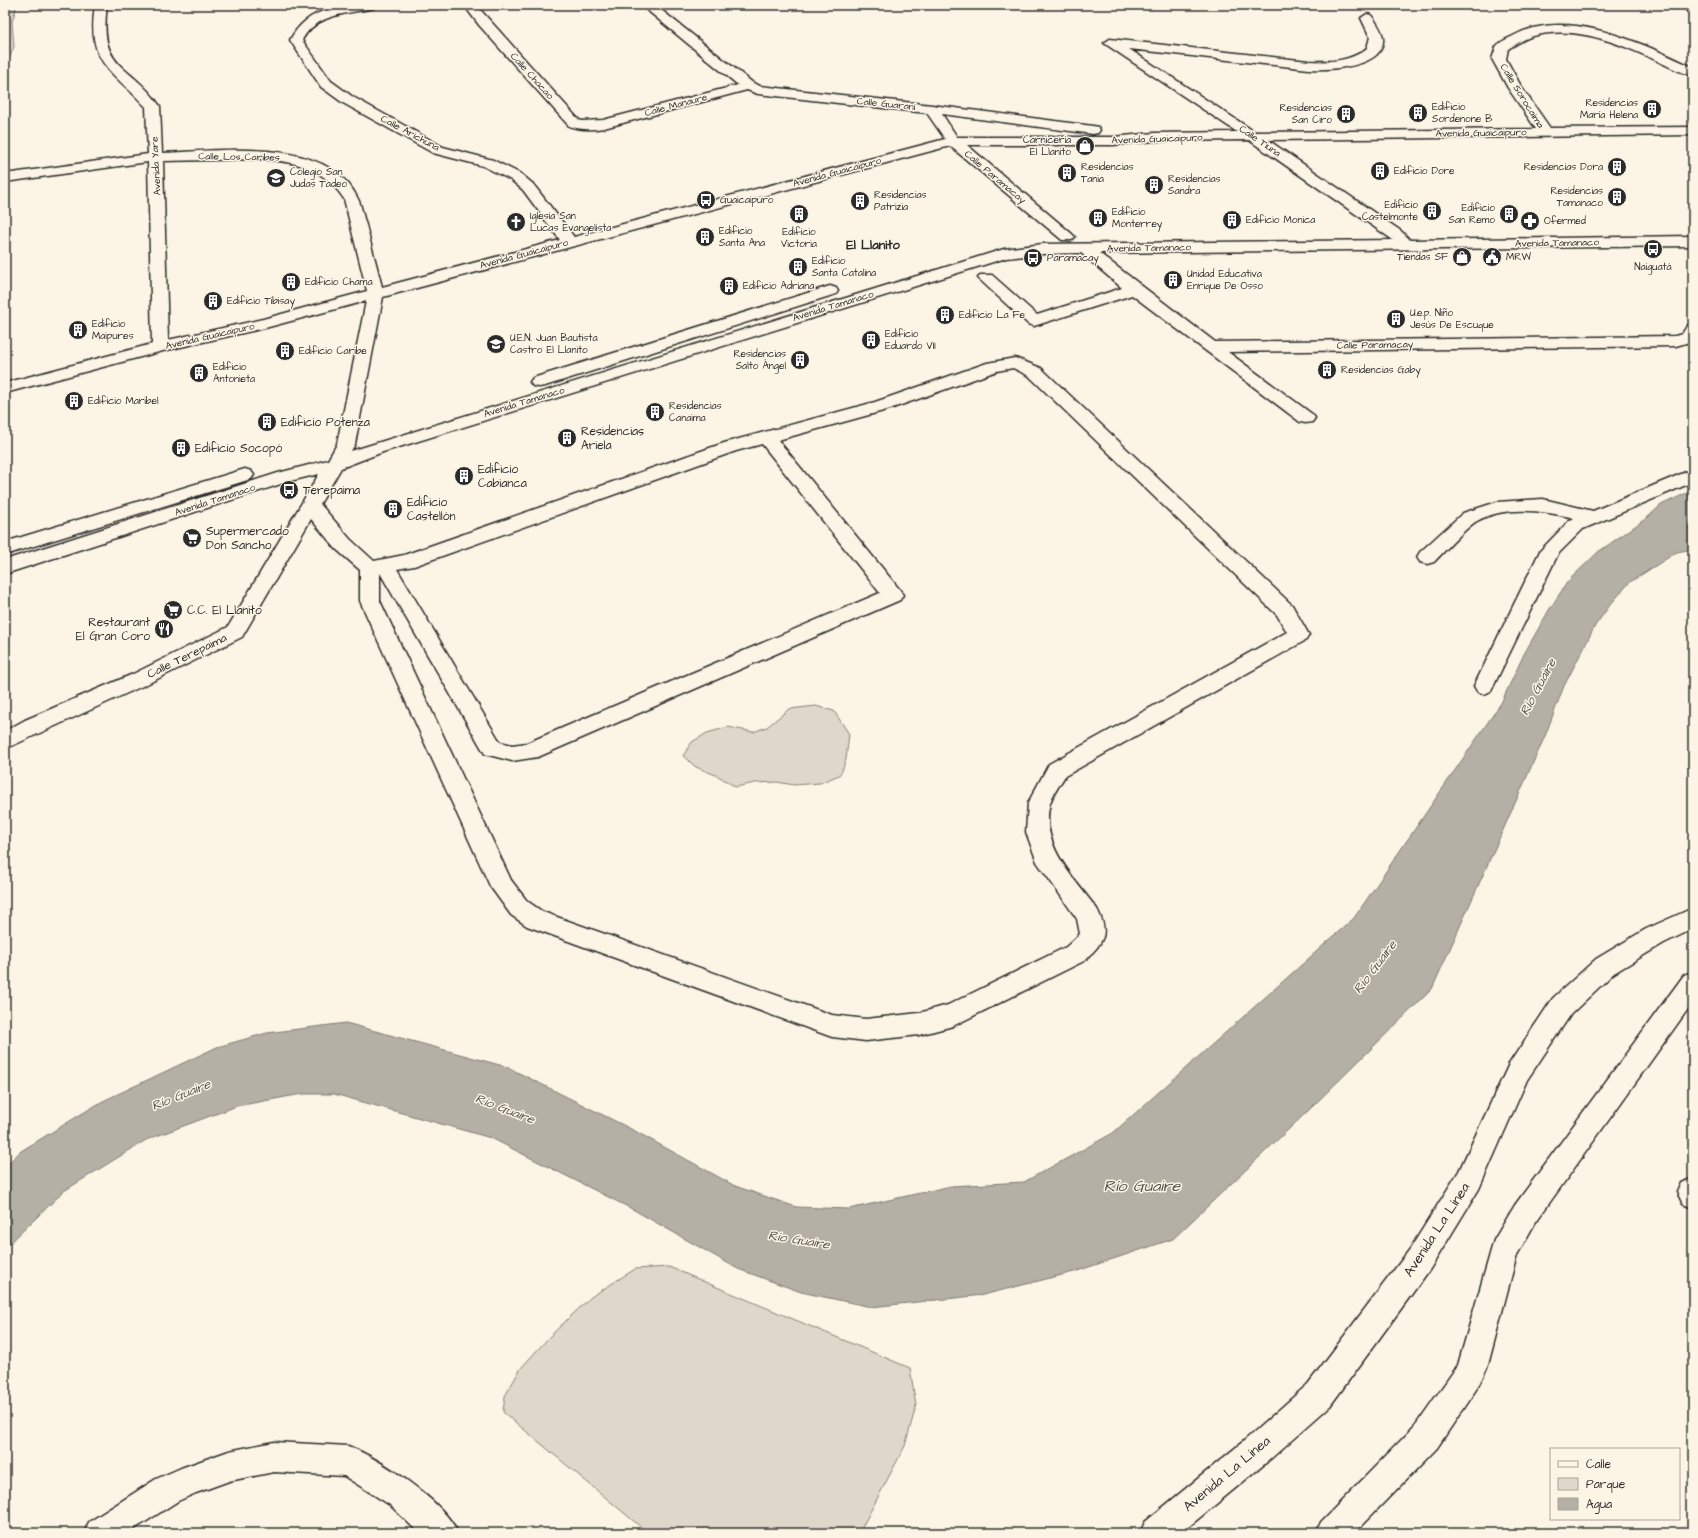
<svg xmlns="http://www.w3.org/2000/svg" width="1698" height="1538" viewBox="0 0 1698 1538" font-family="'Architects Daughter',sans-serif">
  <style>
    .green { fill: #ded8ca; stroke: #84827a }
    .water { fill: #b4b0a5; stroke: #7d7b74 }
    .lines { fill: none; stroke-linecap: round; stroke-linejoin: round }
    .street-casing { stroke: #2b2b2b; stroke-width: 3 }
    .street { fill: #fcf5e5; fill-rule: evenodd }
    .labels { text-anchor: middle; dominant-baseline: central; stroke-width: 3; stroke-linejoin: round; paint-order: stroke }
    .far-street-label { font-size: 10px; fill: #2b2b2b; stroke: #fcf5e5 }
    .far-poi-label { font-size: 10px; fill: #2b2b2b; stroke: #fcf5e5; text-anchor: start }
    .poi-label { font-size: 12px; fill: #2b2b2b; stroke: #fcf5e5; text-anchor: start }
    .street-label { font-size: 12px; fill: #2b2b2b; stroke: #fcf5e5 }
    .far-district-label { font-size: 13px; font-weight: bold; fill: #2b2b2b; stroke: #fcf5e5 }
    .water-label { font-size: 13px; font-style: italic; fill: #545350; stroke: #fcf5e5 }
    .near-street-label { font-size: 14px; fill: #2b2b2b; stroke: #fcf5e5 }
    .near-water-label { font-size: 16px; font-style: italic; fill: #545350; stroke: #fcf5e5 }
  </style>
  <rect width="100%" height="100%" fill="#fcf5e5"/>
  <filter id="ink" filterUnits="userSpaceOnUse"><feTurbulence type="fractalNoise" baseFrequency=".025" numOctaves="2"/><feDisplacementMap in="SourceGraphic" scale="8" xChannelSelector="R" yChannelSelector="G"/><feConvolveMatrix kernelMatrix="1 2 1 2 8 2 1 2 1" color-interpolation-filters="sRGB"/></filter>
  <g filter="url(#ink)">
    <!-- green -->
    <path class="green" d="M5 5H17L12 22 14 47 5 68Z
      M816 706 834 711 849 734 846 759 842 771 839 775 820 783 794 785 777 782 755 783 736 787 718 776 696 767 683 756 692 742 707 733 728 727 753 732 767 727 789 709Z
      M669 1267 910 1368 916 1406 905 1446 859 1533H648L503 1412 505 1396 521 1368 551 1335 591 1297 635 1269Z"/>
    <!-- water -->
    <path class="water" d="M1693 490V549L1677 552 1630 582 1610 605 1595 626 1564 686 1545 736 1432 989 1310 1109 1173 1239 1074 1272 983 1295 871 1307 801 1292 738 1269 634 1210 491 1138 334 1094H302L237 1106 146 1140 64 1191 5 1248V1166L21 1151 101 1102 217 1047 267 1033 346 1023 507 1067 635 1131 735 1186 796 1207 849 1209 951 1186 1024 1182 1113 1133 1354 918 1501 703 1524 654 1549 610 1568 581 1598 552 1648 517 1661 505Z"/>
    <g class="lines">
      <defs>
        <path id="street" d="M95 5H107C98 72 130 62 160 106L162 153C220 151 329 135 358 199 362 207 363 217 366 225 371 246 377 266 382 287L560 240 523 190 511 180 483 166 433 153 343 103 321 87 290 40C308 6 342 5 376 5L374 8C348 14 317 13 302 40L331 81 353 97 443 147 493 160 521 174 533 184 574 237 945 139 927 113 758 94 747 90 604 128C592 130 581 130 569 126L479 25 464 5H476L579 120 582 121 603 120 738 85 641 5H655L753 83 760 86 932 105 1093 126 1098 127 1100 130 1098 133 1093 134 942 114 957 137H1113L1154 133 1237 132 1104 43 1110 39 1309 61C1329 62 1351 62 1367 48L1370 37 1361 18 1367 14 1371 15C1376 22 1382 30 1383 38 1386 68 1328 70 1309 69L1129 49 1255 132 1536 129 1508 88 1492 59 1496 47C1499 42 1507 39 1513 36 1567 6 1643 44 1693 67V76C1679 72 1664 64 1651 58 1614 41 1570 24 1530 37 1522 40 1515 45 1508 49L1506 59 1522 88 1550 128 1693 127V135L1268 140 1401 231 1410 240 1693 236V246L1099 253 1215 342 1675 336 1682 334 1687 326 1693 324V341L1676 346 1228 352 1312 414 1315 418 1312 422 1306 423 1300 422 1132 295 1034 326 1028 324 978 278 980 275H992L1037 315 1122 288 1081 253 1043 254 1006 258 383 452 341 468 320 504 350 539 374 561 404 555 724 443 875 402 987 363 1015 358 1041 368 1292 605 1309 635 1306 640 1065 776C1060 784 1053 794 1050 803 1039 845 1075 879 1097 909 1111 936 1102 943 1084 961L953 1026 919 1035 866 1041 832 1037 527 926 511 915 490 886 360 601V570L336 549 311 519 242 637 147 684 5 749V731L25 720 133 674 228 627 319 474 290 481 5 574V560L278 473 328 460 337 444 366 301 265 328 163 351 5 393V383L152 344 148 162 5 182V174L148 154 146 107C111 69 86 63 95 5ZM1249 140 1393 240 1043 244 1004 249 351 451 355 444 383 297 950 146 1062 240H1072L1075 237 1072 234 967 145H1113L1154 141ZM261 159C297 162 323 167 344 199L367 291 263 319 168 340 163 161ZM1013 368 1029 376 1277 615 1287 632 1049 764 1028 803 1026 832 1037 862 1077 919 1080 934 1066 947 948 1005 919 1013 866 1019 832 1015 543 912 527 901 511 880 380 601V573L485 754 512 761 538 757 900 600 903 595 900 590 778 440 887 410 997 371ZM762 444 880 593 527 743 512 745 500 742 397 569 414 566 736 451Z
          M1681 5H1693V14L1689 13Z
          M830 286 836 288 838 291 836 294 545 386 539 387 533 386 530 382 533 378Z
          M245 469 251 471 254 475 251 479 5 555V542Z
          M1693 469V482L1583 529 1558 554 1491 691 1484 694 1477 691 1474 686 1540 551 1569 521 1574 518C1543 511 1506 505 1477 521 1466 527 1444 552 1434 562L1427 564 1420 562 1417 557 1420 552 1463 513 1497 502 1543 499 1593 511Z
          M1693 908V929L1664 943 1614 973 1571 1014 1527 1080 1479 1189 1430 1269 1330 1406 1267 1462 1181 1533H1140L1145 1522 1245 1440 1308 1384 1410 1249 1459 1171 1509 1064 1553 998 1596 959 1646 929Z
          M1693 971V1002L1535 1223 1517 1255 1488 1365 1479 1385 1437 1448 1354 1533H1316L1321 1522 1415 1426 1458 1365 1494 1240 1515 1205 1684 975Z
          M1691 1179 1693 1180V1208L1683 1204 1677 1192 1681 1183Z
          M274 1442 348 1446C380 1459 444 1501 458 1533H419L390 1505 344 1476 274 1472 229 1481 196 1493 178 1501 128 1533H84L89 1522 156 1479 181 1468 229 1451Z"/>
      </defs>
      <!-- street casing -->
      <use href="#street" class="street-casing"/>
      <!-- street -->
      <use href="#street" class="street"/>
    </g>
  </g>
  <!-- icons -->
  <defs>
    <symbol id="building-disc" viewBox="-11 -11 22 22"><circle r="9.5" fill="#2b2b2b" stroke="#fcf5e5"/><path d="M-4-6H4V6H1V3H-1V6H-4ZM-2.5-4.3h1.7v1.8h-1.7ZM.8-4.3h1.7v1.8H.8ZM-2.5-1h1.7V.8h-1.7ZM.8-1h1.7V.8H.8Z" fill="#fff"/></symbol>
    <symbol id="shop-disc" viewBox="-11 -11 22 22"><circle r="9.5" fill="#2b2b2b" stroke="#fcf5e5"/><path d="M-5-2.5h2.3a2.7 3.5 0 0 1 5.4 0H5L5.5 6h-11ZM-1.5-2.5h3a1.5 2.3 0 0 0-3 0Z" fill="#fff"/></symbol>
    <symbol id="school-disc" viewBox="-11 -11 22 22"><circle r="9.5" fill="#2b2b2b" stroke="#fcf5e5"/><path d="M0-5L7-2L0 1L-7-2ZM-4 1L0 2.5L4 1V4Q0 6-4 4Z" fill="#fff"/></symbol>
    <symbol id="bus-disc" viewBox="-11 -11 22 22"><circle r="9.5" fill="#2b2b2b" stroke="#fcf5e5"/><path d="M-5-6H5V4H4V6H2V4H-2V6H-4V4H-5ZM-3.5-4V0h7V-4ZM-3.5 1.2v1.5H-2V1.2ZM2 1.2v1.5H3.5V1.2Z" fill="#fff"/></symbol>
    <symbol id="pharmacy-disc" viewBox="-11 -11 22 22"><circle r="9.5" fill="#2b2b2b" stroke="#fcf5e5"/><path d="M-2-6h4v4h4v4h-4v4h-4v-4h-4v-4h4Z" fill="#fff"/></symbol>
    <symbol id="church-disc" viewBox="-11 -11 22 22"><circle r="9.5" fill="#2b2b2b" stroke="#fcf5e5"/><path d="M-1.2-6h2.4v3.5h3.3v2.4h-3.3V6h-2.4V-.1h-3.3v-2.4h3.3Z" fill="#fff"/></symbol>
    <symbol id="civic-disc" viewBox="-11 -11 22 22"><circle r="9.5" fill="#2b2b2b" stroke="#fcf5e5"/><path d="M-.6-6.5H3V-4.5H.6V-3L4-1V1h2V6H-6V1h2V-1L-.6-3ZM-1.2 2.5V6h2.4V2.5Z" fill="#fff"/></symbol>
    <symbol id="supermarket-disc" viewBox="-11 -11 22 22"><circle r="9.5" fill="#2b2b2b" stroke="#fcf5e5"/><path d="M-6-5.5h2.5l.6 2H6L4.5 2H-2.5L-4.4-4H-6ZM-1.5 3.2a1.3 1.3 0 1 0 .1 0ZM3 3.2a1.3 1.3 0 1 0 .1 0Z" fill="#fff"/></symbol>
    <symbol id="restaurant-disc" viewBox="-11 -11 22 22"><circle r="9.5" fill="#2b2b2b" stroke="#fcf5e5"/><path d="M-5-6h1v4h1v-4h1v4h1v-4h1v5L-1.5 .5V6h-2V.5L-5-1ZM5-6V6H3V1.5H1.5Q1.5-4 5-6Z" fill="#fff"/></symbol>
  </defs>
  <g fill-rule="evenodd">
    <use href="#building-disc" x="1641" y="98" width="22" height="22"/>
    <use href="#building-disc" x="1407" y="102" width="22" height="22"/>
    <use href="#building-disc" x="1335" y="103" width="22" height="22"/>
    <use href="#shop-disc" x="1074" y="135" width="22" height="22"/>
    <use href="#building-disc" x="1606" y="156" width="22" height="22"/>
    <use href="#building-disc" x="1369" y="160" width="22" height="22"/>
    <use href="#building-disc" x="1056" y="162" width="22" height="22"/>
    <use href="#school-disc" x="265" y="167" width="22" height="22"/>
    <use href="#building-disc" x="1143" y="174" width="22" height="22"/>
    <use href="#building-disc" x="1606" y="186" width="22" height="22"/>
    <use href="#bus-disc" x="695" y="189" width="22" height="22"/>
    <use href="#building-disc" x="849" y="190" width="22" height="22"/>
    <use href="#building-disc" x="1421" y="200" width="22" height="22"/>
    <use href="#building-disc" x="788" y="203" width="22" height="22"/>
    <use href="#building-disc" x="1498" y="203" width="22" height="22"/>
    <use href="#building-disc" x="1087" y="207" width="22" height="22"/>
    <use href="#building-disc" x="1221" y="209" width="22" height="22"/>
    <use href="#pharmacy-disc" x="1519" y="210" width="22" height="22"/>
    <use href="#church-disc" x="505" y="211" width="22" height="22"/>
    <use href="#building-disc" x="694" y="226" width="22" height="22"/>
    <use href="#bus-disc" x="1642" y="238" width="22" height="22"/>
    <use href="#shop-disc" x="1451" y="246" width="22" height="22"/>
    <use href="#civic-disc" x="1481" y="246" width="22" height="22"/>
    <use href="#bus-disc" x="1022" y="247" width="22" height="22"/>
    <use href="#building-disc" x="787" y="256" width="22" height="22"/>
    <use href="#building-disc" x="1162" y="269" width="22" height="22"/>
    <use href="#building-disc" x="280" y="271" width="22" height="22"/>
    <use href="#building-disc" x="718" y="275" width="22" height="22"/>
    <use href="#building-disc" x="202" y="290" width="22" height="22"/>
    <use href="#building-disc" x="934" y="304" width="22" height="22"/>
    <use href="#building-disc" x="1385" y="308" width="22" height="22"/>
    <use href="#building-disc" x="67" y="319" width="22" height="22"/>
    <use href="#building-disc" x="860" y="329" width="22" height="22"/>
    <use href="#school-disc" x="485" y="333" width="22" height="22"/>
    <use href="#building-disc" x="274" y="340" width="22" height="22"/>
    <use href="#building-disc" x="789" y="349" width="22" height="22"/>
    <use href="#building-disc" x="1316" y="359" width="22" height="22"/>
    <use href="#building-disc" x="188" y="362" width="22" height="22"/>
    <use href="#building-disc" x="63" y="390" width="22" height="22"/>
    <use href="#building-disc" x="644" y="401" width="22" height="22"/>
    <use href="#building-disc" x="256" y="411" width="22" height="22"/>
    <use href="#building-disc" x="556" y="427" width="22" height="22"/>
    <use href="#building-disc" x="170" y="437" width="22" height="22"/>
    <use href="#building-disc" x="453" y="465" width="22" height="22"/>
    <use href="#bus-disc" x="278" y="479" width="22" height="22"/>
    <use href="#building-disc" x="382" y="498" width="22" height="22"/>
    <use href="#supermarket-disc" x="181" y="527" width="22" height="22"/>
    <use href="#supermarket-disc" x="162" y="599" width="22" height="22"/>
    <use href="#restaurant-disc" x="153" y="618" width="22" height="22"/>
  </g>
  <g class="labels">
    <!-- far-street labels -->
    <g class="far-street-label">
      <text transform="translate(532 76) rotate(48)">Calle Chacao</text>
      <text transform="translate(1522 96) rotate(58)">Calle Sorocaima</text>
      <text transform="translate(886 104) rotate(6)">Calle Guaraní</text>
      <text transform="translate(676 105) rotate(-15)">Calle Manaure</text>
      <text transform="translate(410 133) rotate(28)">Calle Arichuna</text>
      <text transform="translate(1481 133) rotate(-1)">Avenida Guaicaipuro</text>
      <text transform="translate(1157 139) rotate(-2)">Avenida Guaicaipuro</text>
      <text transform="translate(1260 141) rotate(34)">Calle Tiuna</text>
      <text transform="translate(239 157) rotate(1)">Calle Los Caribes</text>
      <text transform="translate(156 166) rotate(-93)">Avenida Yare</text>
      <text transform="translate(837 172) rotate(-15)">Avenida Guaicaipuro</text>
      <text transform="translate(995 177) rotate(40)">Calle Paramacay</text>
      <text transform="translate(1557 243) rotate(-1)">Avenida Tamanaco</text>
      <text transform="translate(1149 248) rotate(-1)">Avenida Tamanaco</text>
      <text transform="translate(524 254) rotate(-15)">Avenida Guaicaipuro</text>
      <text transform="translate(833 306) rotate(-17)">Avenida Tamanaco</text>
      <text transform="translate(210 336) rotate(-13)">Avenida Guaicaipuro</text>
      <text transform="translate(1375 345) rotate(-1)">Calle Paramacay</text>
      <text transform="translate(524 402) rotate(-17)">Avenida Tamanaco</text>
      <text transform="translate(215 500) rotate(-18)">Avenida Tamanaco</text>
    </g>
    <!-- far-poi labels -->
    <g class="far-poi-label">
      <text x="1638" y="103" text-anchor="end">Residencias<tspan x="1638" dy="12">María Helena</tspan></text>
      <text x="1432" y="107">Edificio<tspan x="1432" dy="12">Sordenone B</tspan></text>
      <text x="1332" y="108" text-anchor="end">Residencias<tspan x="1332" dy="12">San Ciro</tspan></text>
      <text x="1071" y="140" text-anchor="end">Carnicería<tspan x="1071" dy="12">El Llanito</tspan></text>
      <text x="1081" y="167">Residencias<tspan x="1081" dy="12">Tania</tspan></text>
      <text x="1603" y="167" text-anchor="end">Residencias Dora</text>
      <text x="1394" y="171">Edificio Dore</text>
      <text x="290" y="172">Colegio San<tspan x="290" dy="12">Judas Tadeo</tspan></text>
      <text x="1168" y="179">Residencias<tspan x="1168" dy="12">Sandra</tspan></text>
      <text x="1603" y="191" text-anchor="end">Residencias<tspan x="1603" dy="12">Tamanaco</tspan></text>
      <text x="874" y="195">Residencias<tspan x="874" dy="12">Patrizia</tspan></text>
      <text x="720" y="200">Guaicaipuro</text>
      <text x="1418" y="205" text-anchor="end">Edificio<tspan x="1418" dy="12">Castelmonte</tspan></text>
      <text x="1495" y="208" text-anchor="end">Edificio<tspan x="1495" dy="12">San Remo</tspan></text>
      <text x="1112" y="212">Edificio<tspan x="1112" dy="12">Monterrey</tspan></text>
      <text x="530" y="216">Iglesia San<tspan x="530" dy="12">Lucas Evangelista</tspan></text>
      <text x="1246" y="220">Edificio Monica</text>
      <text x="1544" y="221">Ofermed</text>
      <text x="719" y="231">Edificio<tspan x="719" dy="12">Santa Ana</tspan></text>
      <text x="799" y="232" text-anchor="middle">Edificio<tspan x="799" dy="12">Victoria</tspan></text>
      <text x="1448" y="257" text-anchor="end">Tiendas SF</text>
      <text x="1506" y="257">MRW</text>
      <text x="1047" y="258">Paramacay</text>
      <text x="812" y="261">Edificio<tspan x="812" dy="12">Santa Catalina</tspan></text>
      <text x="1653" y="267" text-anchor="middle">Naiguatá</text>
      <text x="1187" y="274">Unidad Educativa<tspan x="1187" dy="12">Enrique De Osso</tspan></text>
      <text x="305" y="282">Edificio Chama</text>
      <text x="743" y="286">Edificio Adriana</text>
      <text x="227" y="301">Edificio Tibisay</text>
      <text x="1410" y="313">U.e.p. Niño<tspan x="1410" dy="12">Jesús De Escuque</tspan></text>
      <text x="959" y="315">Edificio La Fe</text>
      <text x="92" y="324">Edificio<tspan x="92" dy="12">Maipures</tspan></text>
      <text x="885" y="334">Edificio<tspan x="885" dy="12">Eduardo VII</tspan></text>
      <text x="510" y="338">U.E.N. Juan Bautista<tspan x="510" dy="12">Castro El Llanito</tspan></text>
      <text x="299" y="351">Edificio Caribe</text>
      <text x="786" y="354" text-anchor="end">Residencias<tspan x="786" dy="12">Salto Ángel</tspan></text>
      <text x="213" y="367">Edificio<tspan x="213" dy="12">Antonieta</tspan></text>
      <text x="1341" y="370">Residencias Gaby</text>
      <text x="88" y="401">Edificio Maribel</text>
      <text x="669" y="406">Residencias<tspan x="669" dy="12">Canaima</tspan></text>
    </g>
    <!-- poi labels -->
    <g class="poi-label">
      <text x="281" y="422">Edificio Potenza</text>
      <text x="581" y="431">Residencias<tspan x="581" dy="14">Ariela</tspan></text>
      <text x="195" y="448">Edificio Socopó</text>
      <text x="478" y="469">Edificio<tspan x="478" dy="14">Cabianca</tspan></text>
      <text x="303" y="490">Terepaima</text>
      <text x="407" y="502">Edificio<tspan x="407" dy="14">Castellón</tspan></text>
      <text x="206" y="531">Supermercado<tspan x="206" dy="14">Don Sancho</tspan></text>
      <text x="187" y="610">C.C. El Llanito</text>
      <text x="150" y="622" text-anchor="end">Restaurant<tspan x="150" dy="14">El Gran Coro</tspan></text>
    </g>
    <!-- street labels -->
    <g class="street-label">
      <text transform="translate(187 656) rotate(-26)">Calle Terepaima</text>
    </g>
    <!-- far-district labels -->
    <g class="far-district-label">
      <text x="873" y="245">El Llanito</text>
    </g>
    <!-- water labels -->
    <g class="water-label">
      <text transform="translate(1538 687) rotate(-62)">Río Guaire</text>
      <text transform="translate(1375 967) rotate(-53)">Río Guaire</text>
      <text transform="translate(181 1095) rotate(-22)">Río Guaire</text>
      <text transform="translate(505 1109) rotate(21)">Río Guaire</text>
      <text transform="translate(799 1240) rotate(9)">Río Guaire</text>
    </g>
    <!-- near-street labels -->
    <g class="near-street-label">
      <text transform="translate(1437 1230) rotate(-57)">Avenida La Línea</text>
      <text transform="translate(1227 1474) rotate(-40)">Avenida La Línea</text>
    </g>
    <!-- near-water labels -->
    <g class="near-water-label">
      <text x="1142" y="1186">Río Guaire</text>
    </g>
  </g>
  <!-- margin -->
  <rect width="1698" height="1538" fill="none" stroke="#fcf5e5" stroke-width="20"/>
  <rect x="10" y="10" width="1678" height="1518" fill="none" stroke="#2b2b2b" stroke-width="1.5" filter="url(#ink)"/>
  <!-- legend -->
  <rect x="1550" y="1448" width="130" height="72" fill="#fcf5e5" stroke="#a8a49b"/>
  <rect x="1558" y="1461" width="20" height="6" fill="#fcf5e5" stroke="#a8a49b"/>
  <text x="1586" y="1468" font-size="12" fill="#2b2b2b">Calle</text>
  <rect x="1558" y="1478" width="20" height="12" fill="#ded8ca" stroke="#a8a49b"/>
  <text x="1586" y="1488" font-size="12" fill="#2b2b2b">Parque</text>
  <rect x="1558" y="1498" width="20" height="12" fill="#b4b0a5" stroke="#a8a49b"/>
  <text x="1586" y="1508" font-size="12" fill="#2b2b2b">Agua</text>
</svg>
